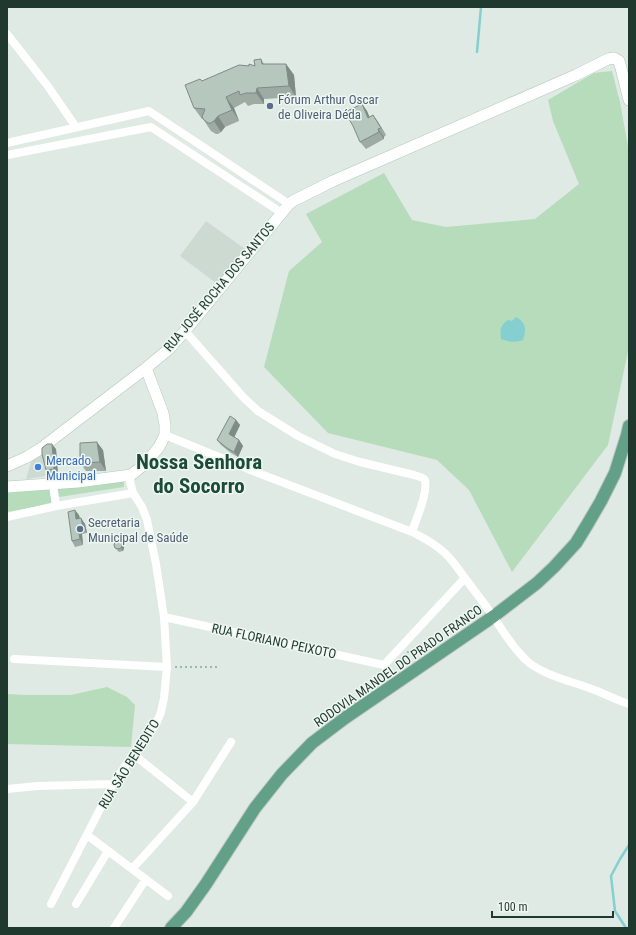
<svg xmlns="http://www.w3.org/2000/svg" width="636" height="935" viewBox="0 0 636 935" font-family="'Roboto Condensed',sans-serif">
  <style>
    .built { fill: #ccdad2 }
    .green { fill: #b6dcbb }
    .water { fill: #85cfd0 }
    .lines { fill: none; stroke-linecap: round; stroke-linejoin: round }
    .stream { stroke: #85cfd0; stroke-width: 2.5 }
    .secondary-casing { stroke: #b1cabd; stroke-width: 12 }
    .primary-casing { stroke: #bcc4c1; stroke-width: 14 }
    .path { stroke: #7eae98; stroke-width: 1.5; stroke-dasharray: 2 3; stroke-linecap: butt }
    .street { stroke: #fff; stroke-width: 8 }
    .secondary { stroke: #fff; stroke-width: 11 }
    .primary { stroke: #62a087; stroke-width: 12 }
    .wall { fill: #9daba3 }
    .shaded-wall { fill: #7f8b85 }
    .building { fill: #b6c7be; stroke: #7f8b85 }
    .service-dot { fill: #5c6f8a; stroke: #eef7f1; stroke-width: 1.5 }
    .shop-dot { fill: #3f7fe0; stroke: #eef7f1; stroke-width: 1.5 }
    .labels { text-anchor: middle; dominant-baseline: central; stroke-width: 3; stroke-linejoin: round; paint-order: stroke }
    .service-label { font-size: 13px; fill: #4e5e75; stroke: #eef7f1; text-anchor: start }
    .street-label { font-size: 13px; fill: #1f392f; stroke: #eef7f1 }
    .shop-label { font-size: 13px; fill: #366cbe; stroke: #eef7f1; text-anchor: start }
    .town-label { font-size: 21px; font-weight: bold; fill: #1c4b39; stroke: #eef7f1 }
  </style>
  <rect width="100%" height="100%" fill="#deeae3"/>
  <!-- built -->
  <path class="built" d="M206 221 245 249 220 286 180 256Z
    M44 451 46 476 26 479 32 459Z"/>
  <!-- green -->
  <path class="green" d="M612 71 620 102 629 152V347L608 445 512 572 469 490 437 460 328 433 264 367 289 271 322 242 306 214 384 173 412 220 446 227 535 219 579 184 553 121 548 100 594 73Z
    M124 479V487L59 497 57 488Z
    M49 487 52 504 7 512V493Z
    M107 687 127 697 135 705 131 747 7 744V694L26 695H71Z"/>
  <!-- water -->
  <path class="water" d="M516 317C527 323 526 330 523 340 515 343 509 342 501 339 500 329 500 326 508 320L512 321Z"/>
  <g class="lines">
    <!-- stream -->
    <path class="stream" d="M477 52 481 7
      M626 928 615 911 611 876 620 859 629 845"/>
    <defs>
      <path id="secondary" d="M7 466 27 457 40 449 146 368 169 349 185 331 289 204 293 201 333 181 576 75 608 59 614 58 619 61 621 68 629 100
        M7 487 78 482 131 475 145 464 159 447 165 435V425L163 413 146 368"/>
      <path id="primary" d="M171 928 186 912 206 884 255 808 282 774 312 743 345 718 494 616 537 583 554 567 576 543 587 525 601 501 615 473 627 435 629 426"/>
    </defs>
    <!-- secondary casing -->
    <use href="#secondary" class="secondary-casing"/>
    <!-- primary casing -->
    <use href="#primary" class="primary-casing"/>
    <!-- path -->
    <path class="path" d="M407 652 425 651
      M175 667H220"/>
    <!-- street -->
    <path class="street" d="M7 34 47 85 76 127
      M7 143 149 111 289 204
      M7 155 151 127 282 213
      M185 331 243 397 258 411 298 436 335 454 360 462 414 475 423 478 425 480C428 494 416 519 412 532
      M165 435 258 473 412 532C422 537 432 542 440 549 450 556 457 567 464 577 474 590 484 603 493 616 503 631 512 647 526 660 540 674 573 682 592 689 605 694 616 700 629 704
      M53 484 56 506
      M7 517 56 506 133 493
      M164 617 384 665 465 578
      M14 659 167 667
      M133 754 193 802
      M7 789 38 786 113 784
      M87 835 168 896
      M132 869 193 802 231 742
      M51 904 113 784 133 754 148 736 157 722 161 712 164 698 167 667 164 617 156 564 147 520 142 507 133 493 130 481 131 475
      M76 904 108 851
      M114 928 146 879"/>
    <!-- secondary -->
    <use href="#secondary" class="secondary"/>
    <!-- primary -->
    <use href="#primary" class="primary"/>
  </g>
  <!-- wall -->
  <path class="wall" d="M261 59 264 64H286L294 75 296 97 264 99V104H254L248 106 245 102 234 108 239 121 225 127 221 132 218 134H216L211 131 203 119H202L194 108 202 81 249 66H255Z
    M362 104 367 111 369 117 373 115 386 135 384 137V139L366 149 360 142Z
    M236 420 240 425 234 437 239 440 243 446 238 457 231 453 221 445 217 440Z
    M56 449 58 474 50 476 46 470Z
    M103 450 106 471H86L80 463Z
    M79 515 80 518 85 524 87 533 82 534 83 545 75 547 72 541Z
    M124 545V548L123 551 119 552 117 550 115 547Z"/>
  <!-- shaded-wall -->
  <path class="shaded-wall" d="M286 64 294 75 296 97 289 86Z
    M257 88 264 99V104L256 93Z
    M226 97 234 108 239 121 232 110Z
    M362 104 367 111 373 125 368 118Z
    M373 115 378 122 386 135 381 128Z
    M218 116 225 127 221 132 214 121Z
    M378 129 384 137V139L379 132Z
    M236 420 240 425 233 440 229 434Z
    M239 440 243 446 238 457 234 452Z
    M97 442 103 450 106 471 100 462Z
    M52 444 56 449 58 474 54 469Z
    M75 510 79 515 80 524 76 519Z
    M81 518 85 524 87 533 83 528Z
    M78 528 82 534 83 545 80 539Z
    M122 543 124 545V548L123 551 121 548Z"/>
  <!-- building -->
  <path class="building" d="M261 59 262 64H286L289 86 257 88 256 93H246L240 95 239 91 226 97 232 110 218 116 214 121 211 123H208L204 120 202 117 205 109 194 108 185 85 200 79 202 81 239 65 249 66V64L255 66 254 60Z
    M362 104 368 118 373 115 381 128 378 129 379 132 360 142 353 126 345 112Z
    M230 416 236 420 229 434 239 440 234 452 227 448 217 440Z
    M97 442 100 462 80 463V443Z
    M47 444H52L54 469 46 470 42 454V448Z
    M75 510 76 519 81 518 83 528H78L80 539 72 541 68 512Z
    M114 545a4 4 0 1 1 8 0a4 4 0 1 1-8 0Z"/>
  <!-- markers -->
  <g class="service-dot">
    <circle cx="270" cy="106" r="4"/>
    <circle cx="80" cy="529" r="4"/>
  </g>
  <circle class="shop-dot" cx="38" cy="467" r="4"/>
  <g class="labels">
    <!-- service labels -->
    <g class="service-label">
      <text x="278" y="99">Fórum Arthur Oscar<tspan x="278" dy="15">de Oliveira Déda</tspan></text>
      <text x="88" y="522">Secretaria<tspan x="88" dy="15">Municipal de Saúde</tspan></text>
    </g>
    <!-- street labels -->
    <g class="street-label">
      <text transform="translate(219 287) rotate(-50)">RUA JOSÉ ROCHA DOS SANTOS</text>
      <text transform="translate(274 641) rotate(12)">RUA FLORIANO PEIXOTO</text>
      <text transform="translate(398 666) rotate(-35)">RODOVIA MANOEL DO PRADO FRANCO</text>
      <text transform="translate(129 764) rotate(-58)">RUA SÃO BENEDITO</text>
    </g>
    <!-- shop labels -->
    <g class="shop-label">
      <text x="46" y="460">Mercado<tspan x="46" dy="15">Municipal</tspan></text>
    </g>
    <!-- town labels -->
    <g class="town-label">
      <text x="199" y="462">Nossa Senhora<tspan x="199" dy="24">do Socorro</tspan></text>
    </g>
  </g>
  <!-- border -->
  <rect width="636" height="935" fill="none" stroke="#1f392f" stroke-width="16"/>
  <!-- scale -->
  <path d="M492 911v6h121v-6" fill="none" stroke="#1f392f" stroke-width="2"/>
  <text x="498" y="911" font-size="12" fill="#1f392f" stroke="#eef7f1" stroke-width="3" paint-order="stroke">100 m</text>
</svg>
